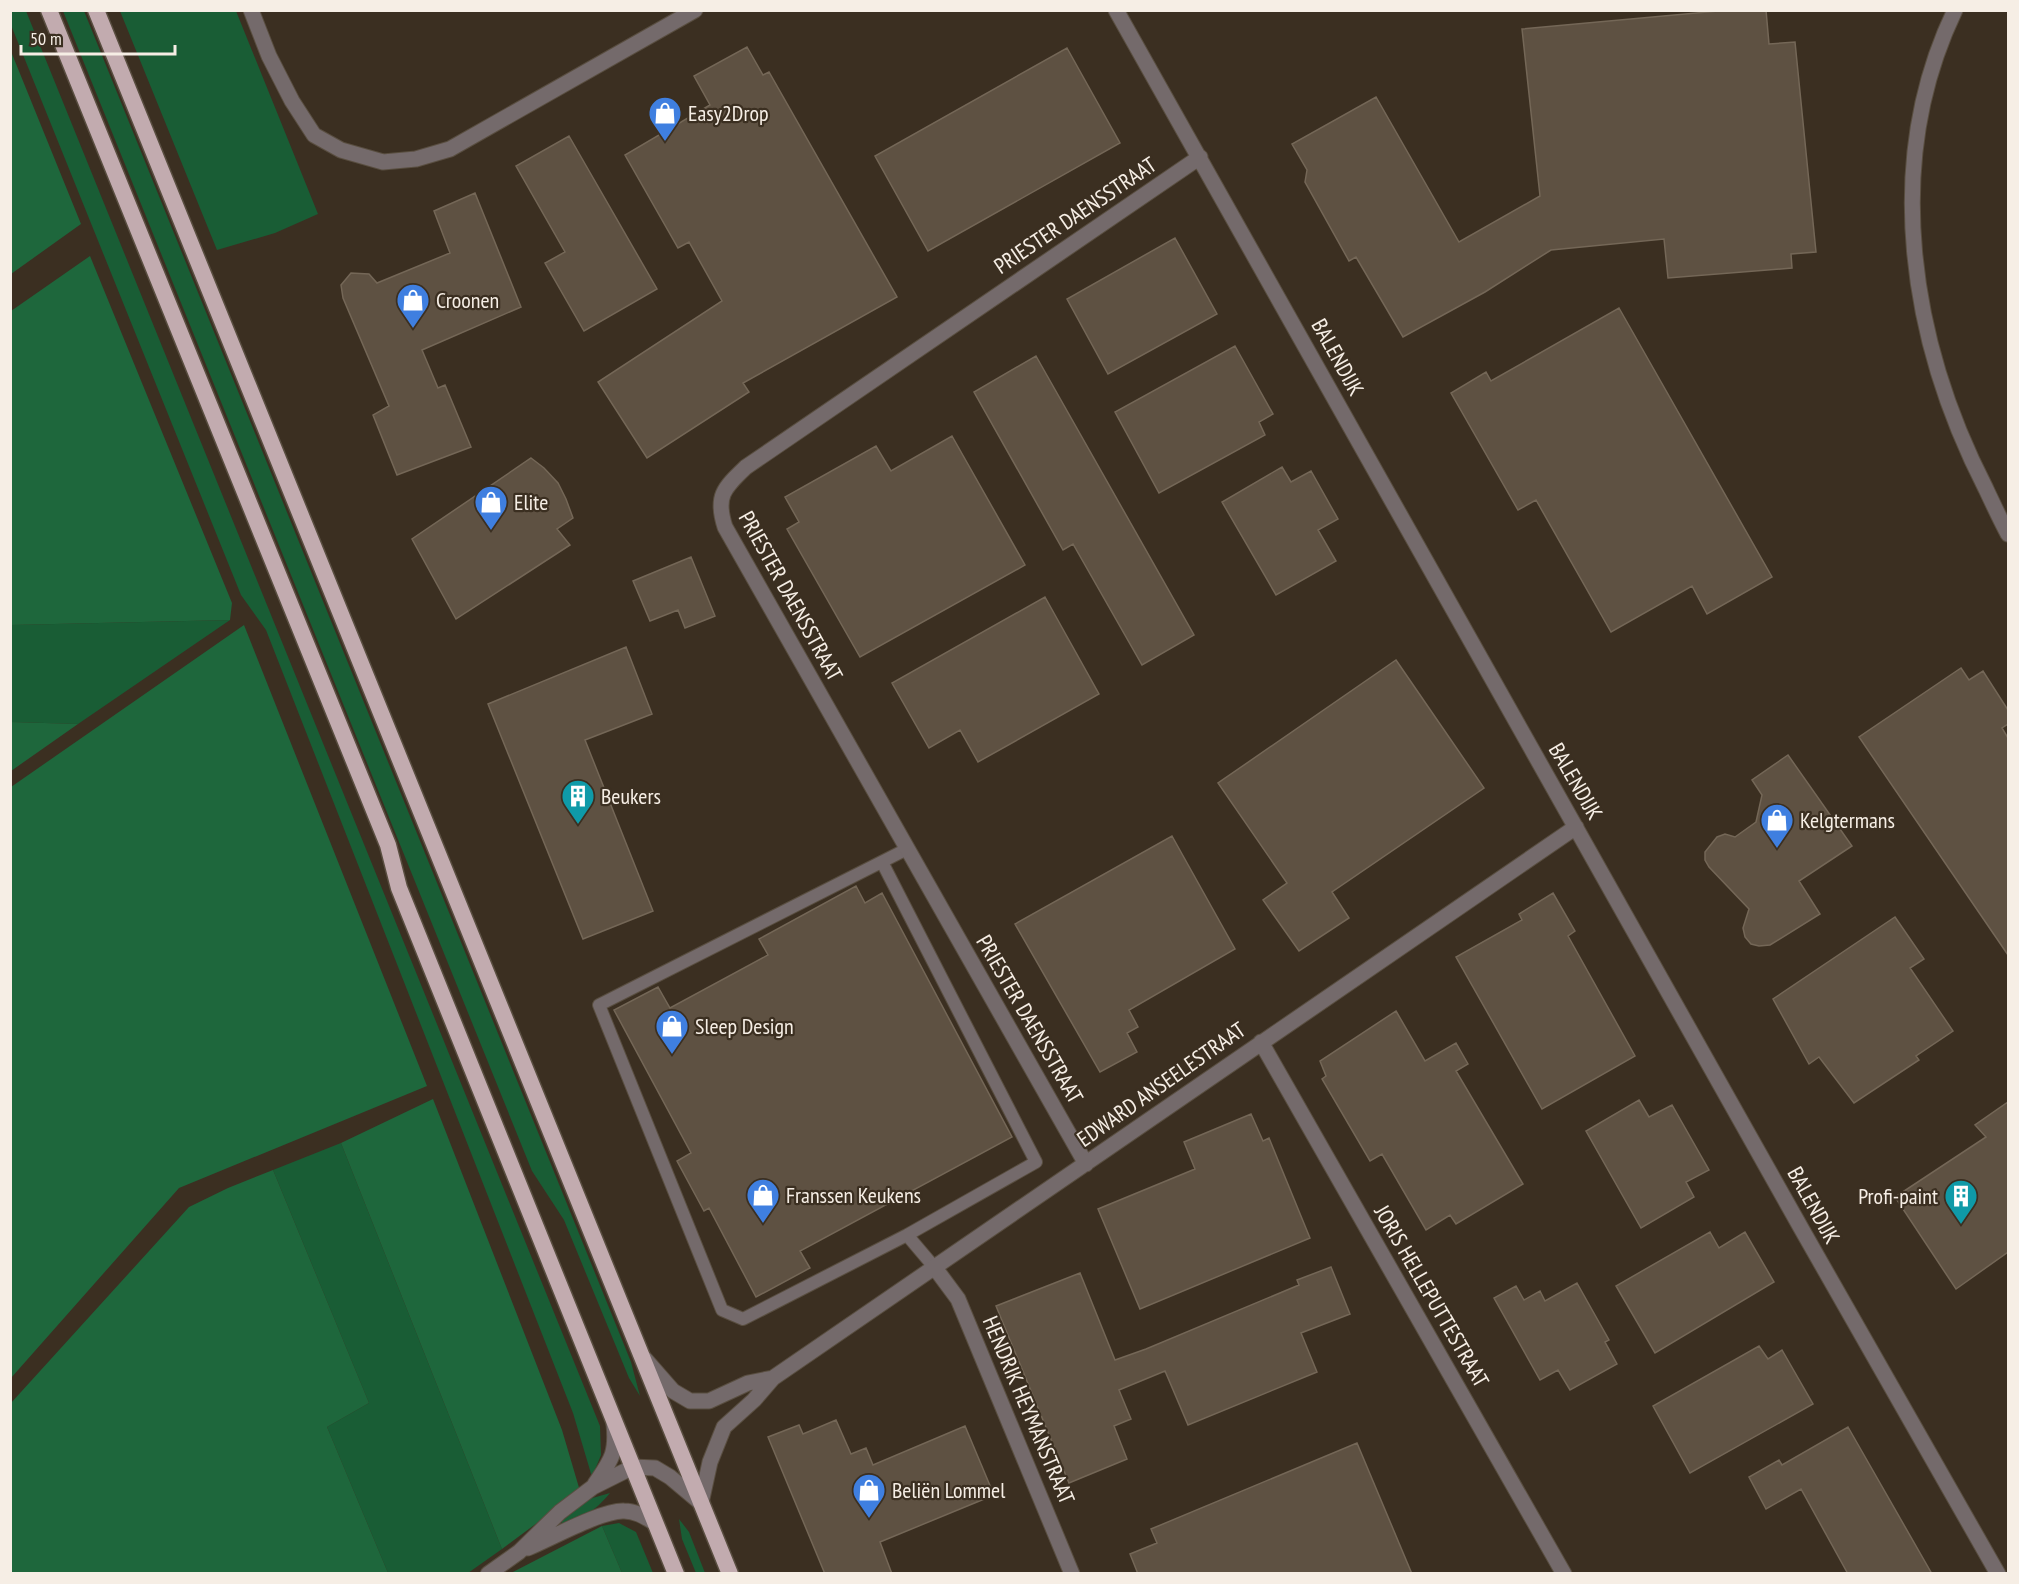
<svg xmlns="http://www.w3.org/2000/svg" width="2019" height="1584" viewBox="0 0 2019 1584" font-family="'PT Sans Narrow',sans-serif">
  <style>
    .green { fill: #195d35 }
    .forest { fill: #1e673c }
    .building { fill: #5e5142; stroke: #746757; stroke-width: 1.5 }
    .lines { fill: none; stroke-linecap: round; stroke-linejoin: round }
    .service-casing { stroke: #594e40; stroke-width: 14 }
    .minor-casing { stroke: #594e40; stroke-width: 17 }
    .trunk-casing { stroke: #594e40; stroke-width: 19 }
    .service { stroke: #746a6b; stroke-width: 12 }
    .minor { stroke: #746a6b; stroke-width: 15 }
    .trunk { stroke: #c2abaf; stroke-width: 16 }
    .labels { text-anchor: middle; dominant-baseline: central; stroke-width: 4.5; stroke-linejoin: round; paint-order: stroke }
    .poi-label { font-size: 22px; fill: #f6eee5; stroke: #3b2f21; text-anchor: start }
    .street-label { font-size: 22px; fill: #f6eee5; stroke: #3b2f21 }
  </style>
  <rect width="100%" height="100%" fill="#3b2f21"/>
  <!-- green -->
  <path class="green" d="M11 11H26L600 1426 601 1455 592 1477 573 1413 266 630 241 595 11 25Z
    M63 11H84L631 1362 640 1396 629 1378 564 1220 532 1171Z
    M120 11H236L318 214 275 233 217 250Z
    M230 620 78 724 11 722V625Z
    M341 1143 502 1549 468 1573H388L327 1427 369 1403 273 1170Z
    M610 1493C594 1512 585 1517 561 1525L562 1521 589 1499Z
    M679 1519 689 1532 705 1573H696L682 1539Z
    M619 1523 636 1532 653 1573H622L602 1526Z"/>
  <!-- forest -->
  <path class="forest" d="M10 49 81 224 11 274H10Z
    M90 256 232 603 230 620 11 625V311Z
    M244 625 427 1086 179 1188 11 1378V787Z
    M11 722 78 724 11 771Z
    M433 1099 562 1430 580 1491 502 1549 341 1143Z
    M273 1170 369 1403 327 1427 388 1573H11V1403L189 1207 228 1188Z
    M602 1526 622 1573H511Z"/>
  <!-- building -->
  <path class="building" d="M1729 10H1766L1769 44 1795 42 1816 252 1791 254 1792 268 1668 278 1664 239 1551 250 1485 292 1403 337 1356 257 1349 261 1305 182 1307 170 1292 144 1376 97 1459 242 1540 196 1522 29Z
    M747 47 763 75 769 72 897 297 743 383 749 392 647 458 598 382 722 301 689 242 678 248 625 155 710 105 694 76Z
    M1067 48 1120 143 928 251 875 156Z
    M569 136 657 289 584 331 545 263 565 252 516 166Z
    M475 193 521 307 422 350 438 388 445 385 471 447 397 475 373 415 389 406 343 298 341 285 351 273 369 274 377 283 450 253 434 211Z
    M1175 238 1217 314 1108 374 1067 299Z
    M1619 308 1772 577 1707 614 1692 586 1611 632 1536 500 1518 510 1451 393 1486 372 1491 381Z
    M1235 346 1273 414 1259 422 1265 435 1159 493 1115 412Z
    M1036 356 1194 635 1142 665 1073 544 1063 550 974 392Z
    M952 436 1025 565 860 657 787 529 799 522 785 497 876 446 891 471Z
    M531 458 544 468 558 483 566 499 573 518 557 529 570 545 456 619 412 539Z
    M1282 467 1291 482 1311 471 1338 519 1318 530 1336 561 1276 595 1222 502Z
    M691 557 715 616 685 628 678 610 650 621 633 581Z
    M1045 597 1099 694 978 762 960 730 929 748 892 683Z
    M626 647 652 714 585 740 653 911 583 939 488 704Z
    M1396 660 1484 788 1332 892 1349 918 1299 951 1263 900 1287 883 1218 783Z
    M1961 668 1969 680 1983 671 2008 710V724L2002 728 2008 738V955L1859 737Z
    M1788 755 1852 846 1799 881 1820 914 1770 945 1759 946 1751 944 1745 937 1743 928 1749 909 1709 867 1705 860V852L1717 837 1725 834 1735 837 1756 822 1762 795 1752 780Z
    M1172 836 1235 949 1129 1010 1138 1027 1127 1033 1137 1052 1100 1072 1015 924Z
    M856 886 865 903 882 893 1012 1137 800 1251 810 1268 756 1297 709 1208 704 1211 677 1161 691 1153 614 1010 658 987 670 1008 768 955 759 939Z
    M1553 893 1575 931 1568 936 1635 1056 1542 1109 1456 957 1522 920 1519 914Z
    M1895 917 1924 959 1910 968 1953 1031 1916 1056 1919 1060 1854 1103 1819 1057 1809 1064 1773 999Z
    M1396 1011 1425 1061 1456 1043 1468 1064 1456 1071 1523 1184 1456 1224 1450 1215 1426 1230 1382 1154 1370 1161 1322 1079 1326 1076 1320 1061Z
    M1639 1100 1649 1117 1672 1105 1709 1170 1686 1182 1694 1197 1641 1228 1586 1131Z
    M2008 1102V1252L1956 1289 1895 1197 1986 1137 1975 1125Z
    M1251 1114 1263 1141 1269 1138 1310 1238 1140 1309 1098 1209 1195 1169 1184 1142Z
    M1710 1232 1719 1248 1745 1232 1774 1282 1655 1353 1616 1286Z
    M1331 1267 1350 1314 1301 1333 1317 1372 1188 1425 1165 1371 1119 1390 1131 1419 1114 1426 1127 1459 1069 1483 996 1306 1080 1273 1115 1360 1146 1349 1299 1285 1297 1280Z
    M1577 1283 1609 1340 1605 1342 1617 1364 1570 1390 1558 1370 1540 1380 1494 1298 1516 1286 1524 1300 1540 1291 1545 1301Z
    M1759 1346 1768 1359 1782 1350 1813 1404 1690 1473 1653 1406Z
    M836 1420 851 1454 866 1448 873 1465 965 1426 994 1495 880 1542 892 1574H825L768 1437 799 1425 803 1434Z
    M1848 1427 1932 1574H1848L1801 1489 1766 1509 1749 1477 1779 1460 1782 1465Z
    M1357 1443 1412 1574H1138L1130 1554 1157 1543 1151 1529Z"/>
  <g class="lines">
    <defs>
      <path id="service" d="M907 849 599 1005 722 1310 743 1319 907 1235 935 1268
        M882 862 1036 1162 907 1235"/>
      <path id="minor" d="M251 10 269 56 292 101 314 135 341 150 383 162 416 159 450 149 695 10
        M1116 10 1801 1228 1998 1574
        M1955 10C1881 164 1911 343 1986 489 1993 504 2000 519 2008 534
        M1261 1042 1564 1574
        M1086 1164 725 527C715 496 724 488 746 467L1200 157
        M935 1268 958 1299 1072 1574
        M645 1359 673 1391 690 1401H709L748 1383 773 1378
        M595 1484C611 1460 617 1454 614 1424
        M528 1548C550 1539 602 1510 624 1511 636 1511 645 1517 655 1523
        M488 1574 519 1552 560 1512 593 1487 633 1467 655 1468 670 1477 701 1503 710 1462 724 1427 754 1400 773 1378 1576 827"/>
      <path id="trunk" d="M49 10 388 845 399 888 676 1574
        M96 10 730 1574"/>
    </defs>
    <!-- service casing -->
    <use href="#service" class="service-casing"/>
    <!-- minor casing -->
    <use href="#minor" class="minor-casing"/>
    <!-- trunk casing -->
    <use href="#trunk" class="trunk-casing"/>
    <!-- service -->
    <use href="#service" class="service"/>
    <!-- minor -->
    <use href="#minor" class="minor"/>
    <!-- trunk -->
    <use href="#trunk" class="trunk"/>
  </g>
  <!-- icons -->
  <defs>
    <symbol id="shop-pin" viewBox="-11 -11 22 30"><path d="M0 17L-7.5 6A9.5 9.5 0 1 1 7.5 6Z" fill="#3f7fe0" stroke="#3b2f21"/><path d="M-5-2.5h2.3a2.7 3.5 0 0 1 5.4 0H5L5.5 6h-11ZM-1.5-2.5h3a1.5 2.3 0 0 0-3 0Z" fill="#fff"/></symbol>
    <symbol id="building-pin" viewBox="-11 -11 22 30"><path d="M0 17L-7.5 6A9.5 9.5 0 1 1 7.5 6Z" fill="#0f9aa8" stroke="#3b2f21"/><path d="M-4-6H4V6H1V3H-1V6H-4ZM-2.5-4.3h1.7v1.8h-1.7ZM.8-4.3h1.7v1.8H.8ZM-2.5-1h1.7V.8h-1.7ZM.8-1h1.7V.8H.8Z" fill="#fff"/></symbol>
  </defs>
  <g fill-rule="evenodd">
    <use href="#shop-pin" x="646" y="94" width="38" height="52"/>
    <use href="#shop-pin" x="394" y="281" width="38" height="52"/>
    <use href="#shop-pin" x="472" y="483" width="38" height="52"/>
    <use href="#building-pin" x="559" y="777" width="38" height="52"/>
    <use href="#shop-pin" x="1758" y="801" width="38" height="52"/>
    <use href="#shop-pin" x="653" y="1007" width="38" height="52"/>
    <use href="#shop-pin" x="744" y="1176" width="38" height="52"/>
    <use href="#building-pin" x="1942" y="1177" width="38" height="52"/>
    <use href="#shop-pin" x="850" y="1471" width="38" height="52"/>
  </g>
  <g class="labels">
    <!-- poi labels -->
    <g class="poi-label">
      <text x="688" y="113">Easy2Drop</text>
      <text x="436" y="300">Croonen</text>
      <text x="514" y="502">Elite</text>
      <text x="601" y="796">Beukers</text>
      <text x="1800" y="820">Kelgtermans</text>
      <text x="695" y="1026">Sleep Design</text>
      <text x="786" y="1195">Franssen Keukens</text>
      <text x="1938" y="1196" text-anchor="end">Profi-paint</text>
      <text x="892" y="1490">Beliën Lommel</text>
    </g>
    <!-- street labels -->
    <g class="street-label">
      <text transform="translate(1075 215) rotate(-34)">PRIESTER DAENSSTRAAT</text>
      <text transform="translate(1338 357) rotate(61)">BALENDIJK</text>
      <text transform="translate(791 596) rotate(61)">PRIESTER DAENSSTRAAT</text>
      <text transform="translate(1576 781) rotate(60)">BALENDIJK</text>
      <text transform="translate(1030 1019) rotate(60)">PRIESTER DAENSSTRAAT</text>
      <text transform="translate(1161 1084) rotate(-35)">EDWARD ANSEELESTRAAT</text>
      <text transform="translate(1814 1205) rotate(61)">BALENDIJK</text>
      <text transform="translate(1432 1296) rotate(60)">JORIS HELLEPUTTESTRAAT</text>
      <text transform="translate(1029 1410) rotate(67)">HENDRIK HEYMANSTRAAT</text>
    </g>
  </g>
  <!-- border -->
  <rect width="2019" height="1584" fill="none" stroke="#f6eee5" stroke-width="24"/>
  <!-- scale -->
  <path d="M21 45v9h154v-9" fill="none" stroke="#f6eee5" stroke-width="3"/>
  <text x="30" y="45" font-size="18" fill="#f6eee5" stroke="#3b2f21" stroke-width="4.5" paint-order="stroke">50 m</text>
</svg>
